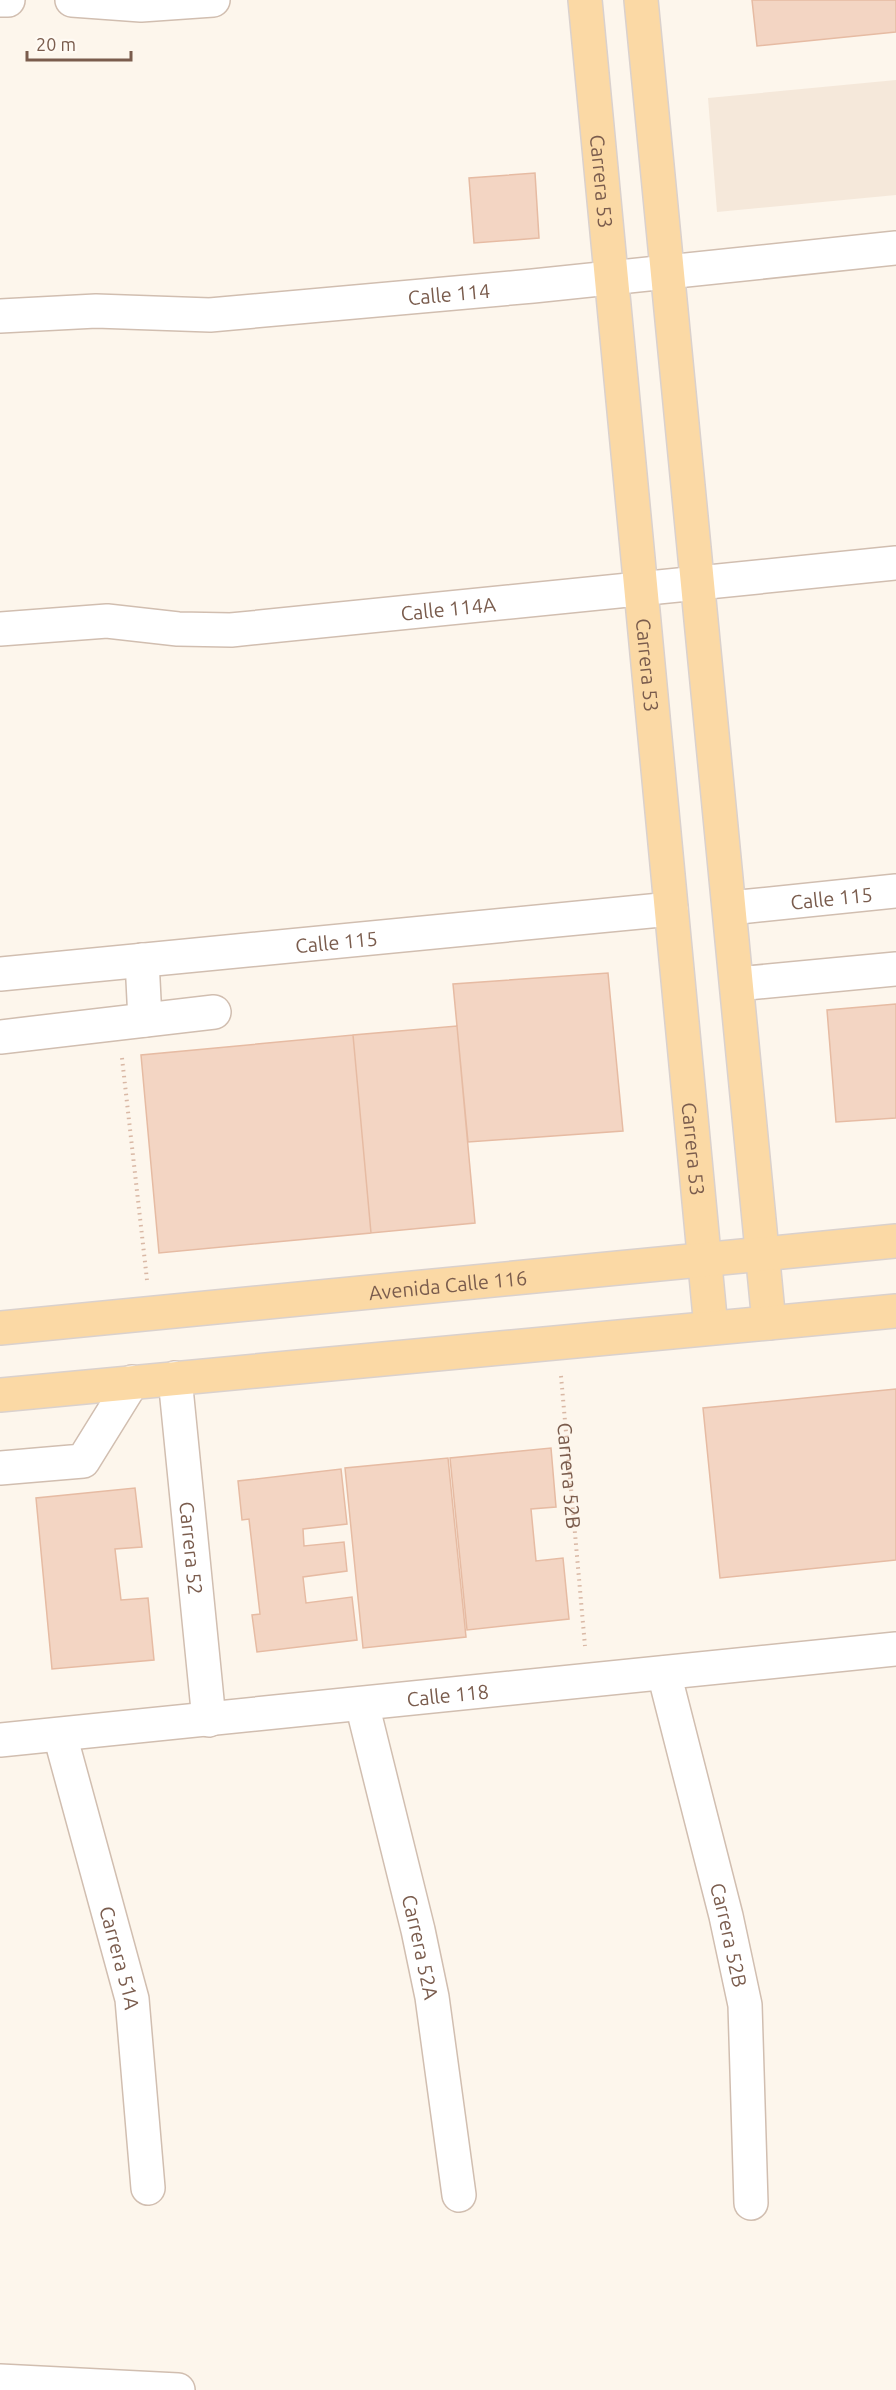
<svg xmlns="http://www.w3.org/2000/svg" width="896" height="2390" viewBox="0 0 896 2390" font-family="Ubuntu,sans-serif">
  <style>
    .residential { fill: #f5e8da }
    .building { fill: #f3d5c3; stroke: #e6bba3; stroke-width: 1.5 }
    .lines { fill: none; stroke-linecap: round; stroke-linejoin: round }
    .minor-casing { stroke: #d1beb0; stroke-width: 36 }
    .major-casing { stroke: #dad1cd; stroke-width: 36 }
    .path { stroke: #d9b8a5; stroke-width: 4; stroke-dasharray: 1.5 4.5; stroke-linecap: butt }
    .minor { stroke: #fff; stroke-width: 33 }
    .major { stroke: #fbd9a5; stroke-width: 33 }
    .labels { text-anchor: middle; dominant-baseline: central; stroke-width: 6; stroke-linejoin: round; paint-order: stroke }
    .street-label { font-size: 20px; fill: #7a5c4d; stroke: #fffaf3 }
  </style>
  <rect width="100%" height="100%" fill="#fdf6ec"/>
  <!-- residential -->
  <path class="residential" d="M896 80V195L717 212 708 98Z"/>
  <!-- building -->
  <path class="building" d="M752 0H896V32L757 46Z
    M535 173 539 238 474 243 469 178Z
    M608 973 623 1131 468 1142 453 984Z
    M896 1004V1118L836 1122 827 1010Z
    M457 1026 475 1223 371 1233 353 1035Z
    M353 1035 371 1233 159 1253 141 1055Z
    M896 1389V1560L720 1578 703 1408Z
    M551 1448 556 1507 531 1509 536 1561 563 1558 569 1619 467 1630 450 1458Z
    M448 1458 466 1637 363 1648 345 1468Z
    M341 1469 347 1524 303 1529 304 1546 344 1542 347 1571 303 1577 306 1603 352 1597 357 1640 257 1652 252 1615 260 1614 249 1519 242 1520 238 1481Z
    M135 1488 142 1547 115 1549 121 1600 148 1598 154 1660 52 1669 36 1498Z"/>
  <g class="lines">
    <defs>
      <g id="minor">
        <path d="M0 0H8"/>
        <path d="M72 0 141 5 213 0"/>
        <path id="s2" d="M0 316 96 311 210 315 533 286 896 248"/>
        <path id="s3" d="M0 629 107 621 178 629 231 630 896 563"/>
        <path id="s4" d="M730 908 896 891"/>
        <path d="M142 960 145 1020"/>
        <path id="s5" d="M0 974 671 909"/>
        <path d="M737 984 896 969"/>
        <path d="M0 1037 214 1012"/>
        <path id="s6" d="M175 1378 209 1720"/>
        <path d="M0 1468 83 1461 132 1382"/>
        <path id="s7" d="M664 1673 726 1916 745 2005 751 2203"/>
        <path id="s8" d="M362 1704 418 1930 432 1997 459 2195"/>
        <path id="s9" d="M60 1735 132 1999 148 2188"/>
        <path id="s10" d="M0 1740 896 1649"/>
        <path d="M0 2381 178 2390"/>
      </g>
      <g id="major">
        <path id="s11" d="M585 0 711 1328"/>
        <path d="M641 0 769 1323"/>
        <path id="s12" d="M0 1328 896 1241"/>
        <path d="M0 1395 896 1311"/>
      </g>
    </defs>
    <!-- minor casing -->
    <use href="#minor" class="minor-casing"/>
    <!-- major casing -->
    <use href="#major" class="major-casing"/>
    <!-- path -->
    <g class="path">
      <path d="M122 1058 147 1280"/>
      <path id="s1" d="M561 1376 585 1646"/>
    </g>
    <!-- minor -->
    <use href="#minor" class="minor"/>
    <!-- major -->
    <use href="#major" class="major"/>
  </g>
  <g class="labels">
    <!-- street labels -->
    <g class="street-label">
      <text stroke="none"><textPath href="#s11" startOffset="182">Carrera 53</textPath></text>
      <text stroke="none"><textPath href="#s2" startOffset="450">Calle 114</textPath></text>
      <text stroke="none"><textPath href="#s3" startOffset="450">Calle 114A</textPath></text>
      <text stroke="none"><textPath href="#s11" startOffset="668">Carrera 53</textPath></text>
      <text stroke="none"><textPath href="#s4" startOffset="102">Calle 115</textPath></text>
      <text stroke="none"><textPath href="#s5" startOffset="338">Calle 115</textPath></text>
      <text stroke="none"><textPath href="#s11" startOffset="1154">Carrera 53</textPath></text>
      <text stroke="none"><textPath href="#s12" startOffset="450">Avenida Calle 116</textPath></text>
      <text stroke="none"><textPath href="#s1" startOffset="100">Carrera 52B</textPath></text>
      <text stroke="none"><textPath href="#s6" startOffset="171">Carrera 52</textPath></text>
      <text stroke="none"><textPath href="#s10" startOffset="450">Calle 118</textPath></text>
      <text stroke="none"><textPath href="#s7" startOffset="270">Carrera 52B</textPath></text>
      <text stroke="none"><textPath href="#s8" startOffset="250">Carrera 52A</textPath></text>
      <text stroke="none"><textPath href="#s9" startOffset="231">Carrera 51A</textPath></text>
    </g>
  </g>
  <!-- scale -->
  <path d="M27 51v9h104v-9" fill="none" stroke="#7a5c4d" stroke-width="3"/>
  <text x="36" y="51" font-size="18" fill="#7a5c4d" stroke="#fffaf3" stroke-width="4.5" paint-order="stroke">20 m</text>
</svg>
